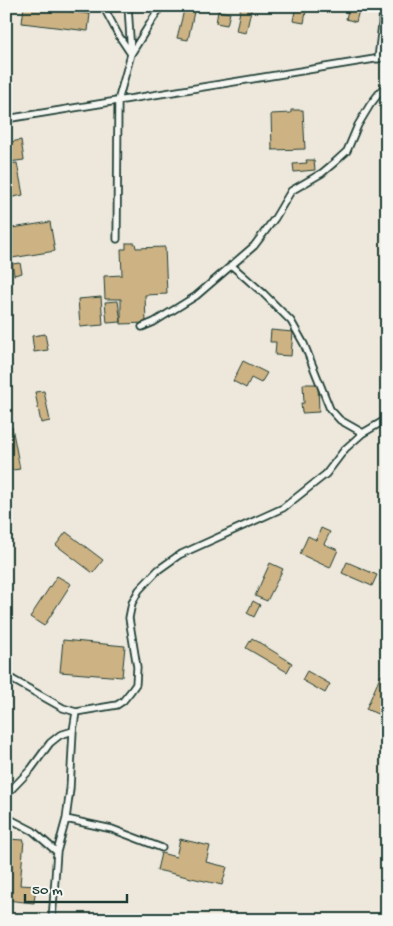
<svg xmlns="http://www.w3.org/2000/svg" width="393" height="926" viewBox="0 0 393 926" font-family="'Gochi Hand',sans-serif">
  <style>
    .building { fill: #cdb283; stroke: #1f3d34 }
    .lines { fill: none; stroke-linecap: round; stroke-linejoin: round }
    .service-casing { stroke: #1f3d34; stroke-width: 9 }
    .service { stroke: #f6f6f2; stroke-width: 5.5 }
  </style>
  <rect width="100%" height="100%" fill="#eee8dc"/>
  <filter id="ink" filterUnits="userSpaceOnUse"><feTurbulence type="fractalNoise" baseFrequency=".02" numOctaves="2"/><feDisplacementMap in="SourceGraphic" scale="10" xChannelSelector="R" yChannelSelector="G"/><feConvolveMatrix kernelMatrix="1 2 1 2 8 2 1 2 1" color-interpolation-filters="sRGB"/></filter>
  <g filter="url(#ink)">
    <!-- building -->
    <path class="building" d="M24 6 90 14 88 31 22 23Z
      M185 6 195 7 188 40 177 38Z
      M241 6H252L246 33 236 31Z
      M296 6H307L304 23 293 21Z
      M349 6H360L356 22 346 19Z
      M218 11 230 13 227 25 216 23Z
      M291 110H303L305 149 272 150 271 114 291 113Z
      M21 140 24 160 9 162V164L17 163 23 195 9 198 6 183V143Z
      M306 160H314L315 170 294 172 293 164 307 163Z
      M50 222 55 251 6 259V229Z
      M126 243H135L136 248 165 247 167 294 145 295 146 323 121 324V299H105L104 276 122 275 121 249H126Z
      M20 263 22 273 14 275 12 264Z
      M101 297 103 325 80 327 78 299Z
      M118 301 121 322 107 323 105 302Z
      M271 330 293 332 291 356 275 355 276 342H270Z
      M45 334 48 350 34 352 32 336Z
      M243 361 267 373 261 383 251 378 246 388 233 381Z
      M303 384H318L319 412 302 413 301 403H304Z
      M44 391 50 421 41 423 35 392Z
      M12 427 20 469 6 471V428Z
      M321 528 330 532 324 544 338 550 330 568 300 554 308 536 316 540Z
      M66 532 103 560 93 573 56 545Z
      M347 562 377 575 372 586 342 573Z
      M270 563 283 569 267 601 255 596Z
      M57 576 71 584 44 626 30 617Z
      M385 579H387V593L381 590Z
      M253 601 260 605 254 617 247 613Z
      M252 638 292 663 287 672 246 648Z
      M63 640 125 646 122 677 60 672Z
      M307 671 330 684 325 693 302 680Z
      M381 675 387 678V700L380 715 366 709Z
      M7 839 24 840 20 885 36 886 34 903 6 900Z
      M180 839 210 846 206 862 227 867 222 885 157 870 161 853 176 857Z"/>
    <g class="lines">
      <defs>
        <path id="service" d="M103 6 119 36 131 54 161 6
          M378 59 382 24 383 6
          M6 119 387 57
          M117 239 118 101 131 54 128 6
          M231 265 263 293 291 321 304 344 330 409 340 420 363 433
          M142 327 154 322 196 296 254 246 275 218 291 191 322 173 335 162 347 151 358 125 370 105 387 83
          M6 675 15 681 63 708 76 712 117 705 123 701 131 691 136 684 137 667 129 618 132 603 139 590 158 570 179 555 283 508 326 474 345 449 363 433 387 419
          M6 795 31 769 50 743 60 735 73 731 76 712
          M6 817 33 831 57 852
          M66 819 112 829 162 848
          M52 920 57 852 66 819 70 789 73 731"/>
      </defs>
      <!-- service casing -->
      <use href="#service" class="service-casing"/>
      <!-- service -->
      <use href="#service" class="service"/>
    </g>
  </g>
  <!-- margin -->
  <rect width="393" height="926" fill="none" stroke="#f6f6f2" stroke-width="25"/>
  <rect x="12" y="12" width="368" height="901" fill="none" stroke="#1f3d34" stroke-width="2" filter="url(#ink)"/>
  <!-- scale -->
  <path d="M25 894v8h102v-8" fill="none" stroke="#1f3d34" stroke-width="2.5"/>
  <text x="32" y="894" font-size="15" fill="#1f3d34" stroke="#f6f6f2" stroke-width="4" paint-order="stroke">50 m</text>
</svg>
